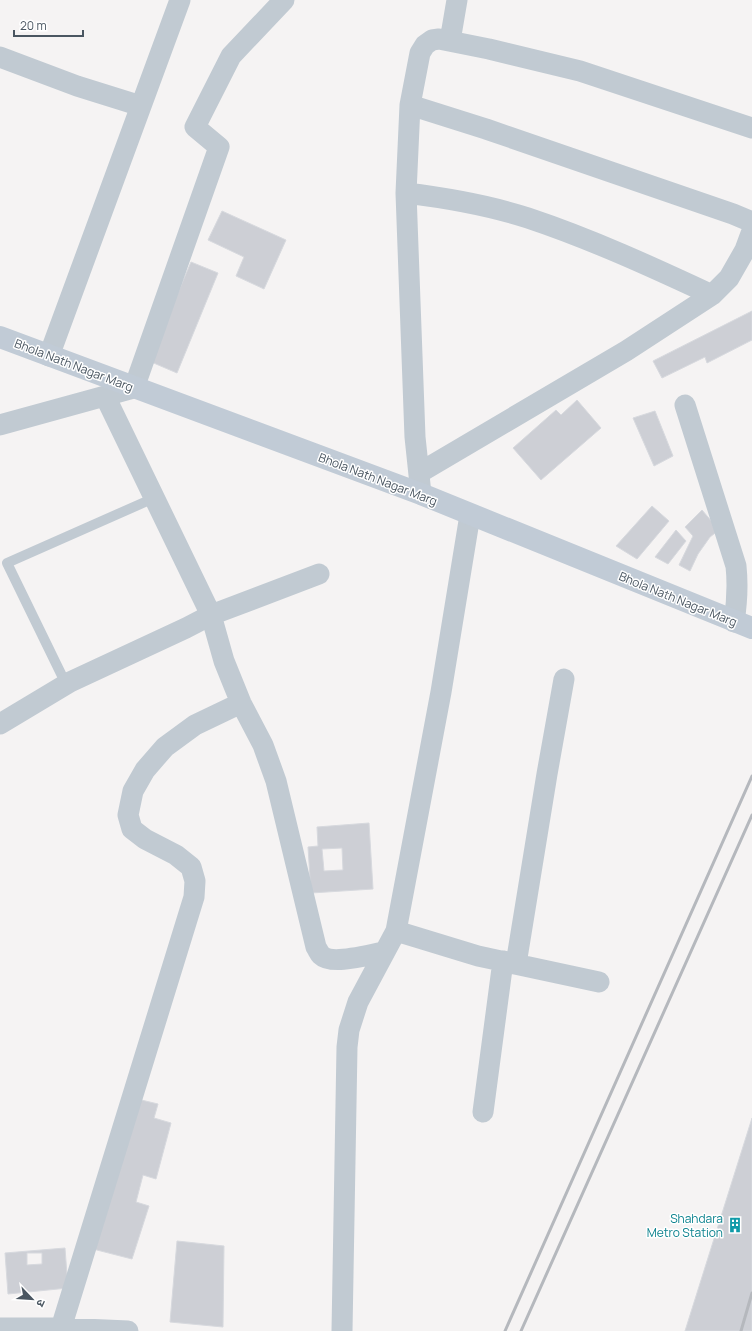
<svg xmlns="http://www.w3.org/2000/svg" width="752" height="1331" viewBox="0 0 752 1331" font-family="Manrope,'Noto Sans Devanagari',sans-serif">
  <style>
    .building { fill: #cdcfd5; stroke: #d7d9de; fill-rule: evenodd }
    .lines { fill: none; stroke-linecap: round; stroke-linejoin: round }
    .lane { stroke: #c1cad2; stroke-width: 10 }
    .street { stroke: #c1cad2; stroke-width: 21 }
    .secondary { stroke: #c1cbd6; stroke-width: 22 }
    .rail { stroke: #b5b8bd; stroke-width: 3 }
    .labels { text-anchor: middle; dominant-baseline: central; stroke-width: 3; stroke-linejoin: round; paint-order: stroke }
    .street-label { font-size: 12px; fill: #4a5661; stroke: #fff }
    .culture-label { font-size: 12px; fill: #0d838f; stroke: #fff; text-anchor: end }
  </style>
  <rect width="100%" height="100%" fill="#f5f3f3"/>
  <!-- building -->
  <path class="building" d="M222 211 286 240 264 289 236 276 244 257 208 240Z
    M191 262 218 273 177 373 149 361Z
    M752 311V340L707 363 705 357 662 378 653 361Z
    M577 400 601 428 541 480 513 448 556 410 561 415Z
    M655 411 673 456 654 466 633 418Z
    M652 506 669 521 637 559 616 546Z
    M702 510 719 530 710 537 698 554 690 571 679 565 693 536 685 527Z
    M676 530 686 541 668 564 655 557Z
    M369 823 373 889 311 893 308 847 318 846 317 827ZM342 848 343 870 324 871 322 849Z
    M133 1098 158 1104 154 1118 171 1123 156 1179 143 1175 136 1202 149 1206 132 1259 93 1249Z
    M752 1118V1331H685Z
    M177 1241 224 1246 223 1327 170 1322Z
    M65 1248 68 1288 8 1294 5 1253ZM27 1253H42V1264L27 1265Z"/>
  <g class="lines">
    <!-- lane -->
    <path class="lane" d="M66 684 7 563 154 498"/>
    <!-- street -->
    <path class="street" d="M450 41 457 0
      M0 57 77 86 141 106
      M410 105 486 129 733 214 752 222
      M406 193C447 198 488 205 528 218 591 239 652 267 712 295
      M49 356 180 0
      M105 396 211 615 224 661 241 703 263 745 276 781 316 947C318 950 319 953 321 955 332 966 371 954 385 952
      M685 405 736 566C738 585 737 603 734 622
      M0 425 134 388 219 147 195 127 231 56 284 0
      M419 473 626 351 712 295 729 278 745 250 752 231
      M421 494 415 437 406 193 410 105 420 53 425 45 432 40 439 39 489 49 580 71 752 128
      M0 724 70 682 186 628 211 615 319 574
      M396 931 478 956 599 982
      M516 964 547 774 564 679
      M483 1112 503 961
      M0 1328H61L128 1331
      M61 1328 194 897 195 881 191 867 176 855 145 839 132 829 128 815 133 791 145 770 165 747 195 725 241 703
      M342 1331 347 1047 349 1030 358 1002 396 931 441 692 470 515"/>
    <!-- secondary -->
    <path class="secondary" d="M0 337 421 494 752 628"/>
    <!-- rail -->
    <path class="rail" d="M505 1331 752 776
      M521 1331 752 815
      M741 1331 752 1293"/>
  </g>
  <!-- icons -->
  <defs>
    <symbol id="building-bare" viewBox="-9 -9 18 18"><path d="M-4-6H4V6H1V3H-1V6H-4ZM-2.5-4.3h1.7v1.8h-1.7ZM.8-4.3h1.7v1.8H.8ZM-2.5-1h1.7V.8h-1.7ZM.8-1h1.7V.8H.8Z" fill="#0f9aa8" stroke="#fff" stroke-width="2.5" paint-order="stroke"/></symbol>
  </defs>
  <g fill-rule="evenodd">
    <use href="#building-bare" x="724" y="1214" width="22" height="22"/>
  </g>
  <g class="labels">
    <!-- street labels -->
    <g class="street-label">
      <text transform="translate(74 365) rotate(21)">Bhola Nath Nagar Marg</text>
      <text transform="translate(378 479) rotate(21)">Bhola Nath Nagar Marg</text>
      <text transform="translate(678 599) rotate(22)">Bhola Nath Nagar Marg</text>
    </g>
    <!-- culture labels -->
    <g class="culture-label">
      <text x="723" y="1218">Shahdara<tspan x="723" dy="14">Metro Station</tspan></text>
    </g>
  </g>
  <!-- north arrow -->
  <g transform="translate(32 1299) rotate(115)" stroke="#ffffff" stroke-width="3" paint-order="stroke">
  <path d="M0-3L7 15L0 10L-7 15Z" fill="#4a5661"/>
  <text y="-6" font-size="11" font-weight="bold" text-anchor="middle" fill="#4a5661">उ</text>
  </g>
  <!-- scale -->
  <path d="M14 30v6h69v-6" fill="none" stroke="#4a5661" stroke-width="2"/>
  <text x="20" y="30" font-size="12" fill="#4a5661" stroke="#ffffff" stroke-width="3" paint-order="stroke">20 m</text>
</svg>
